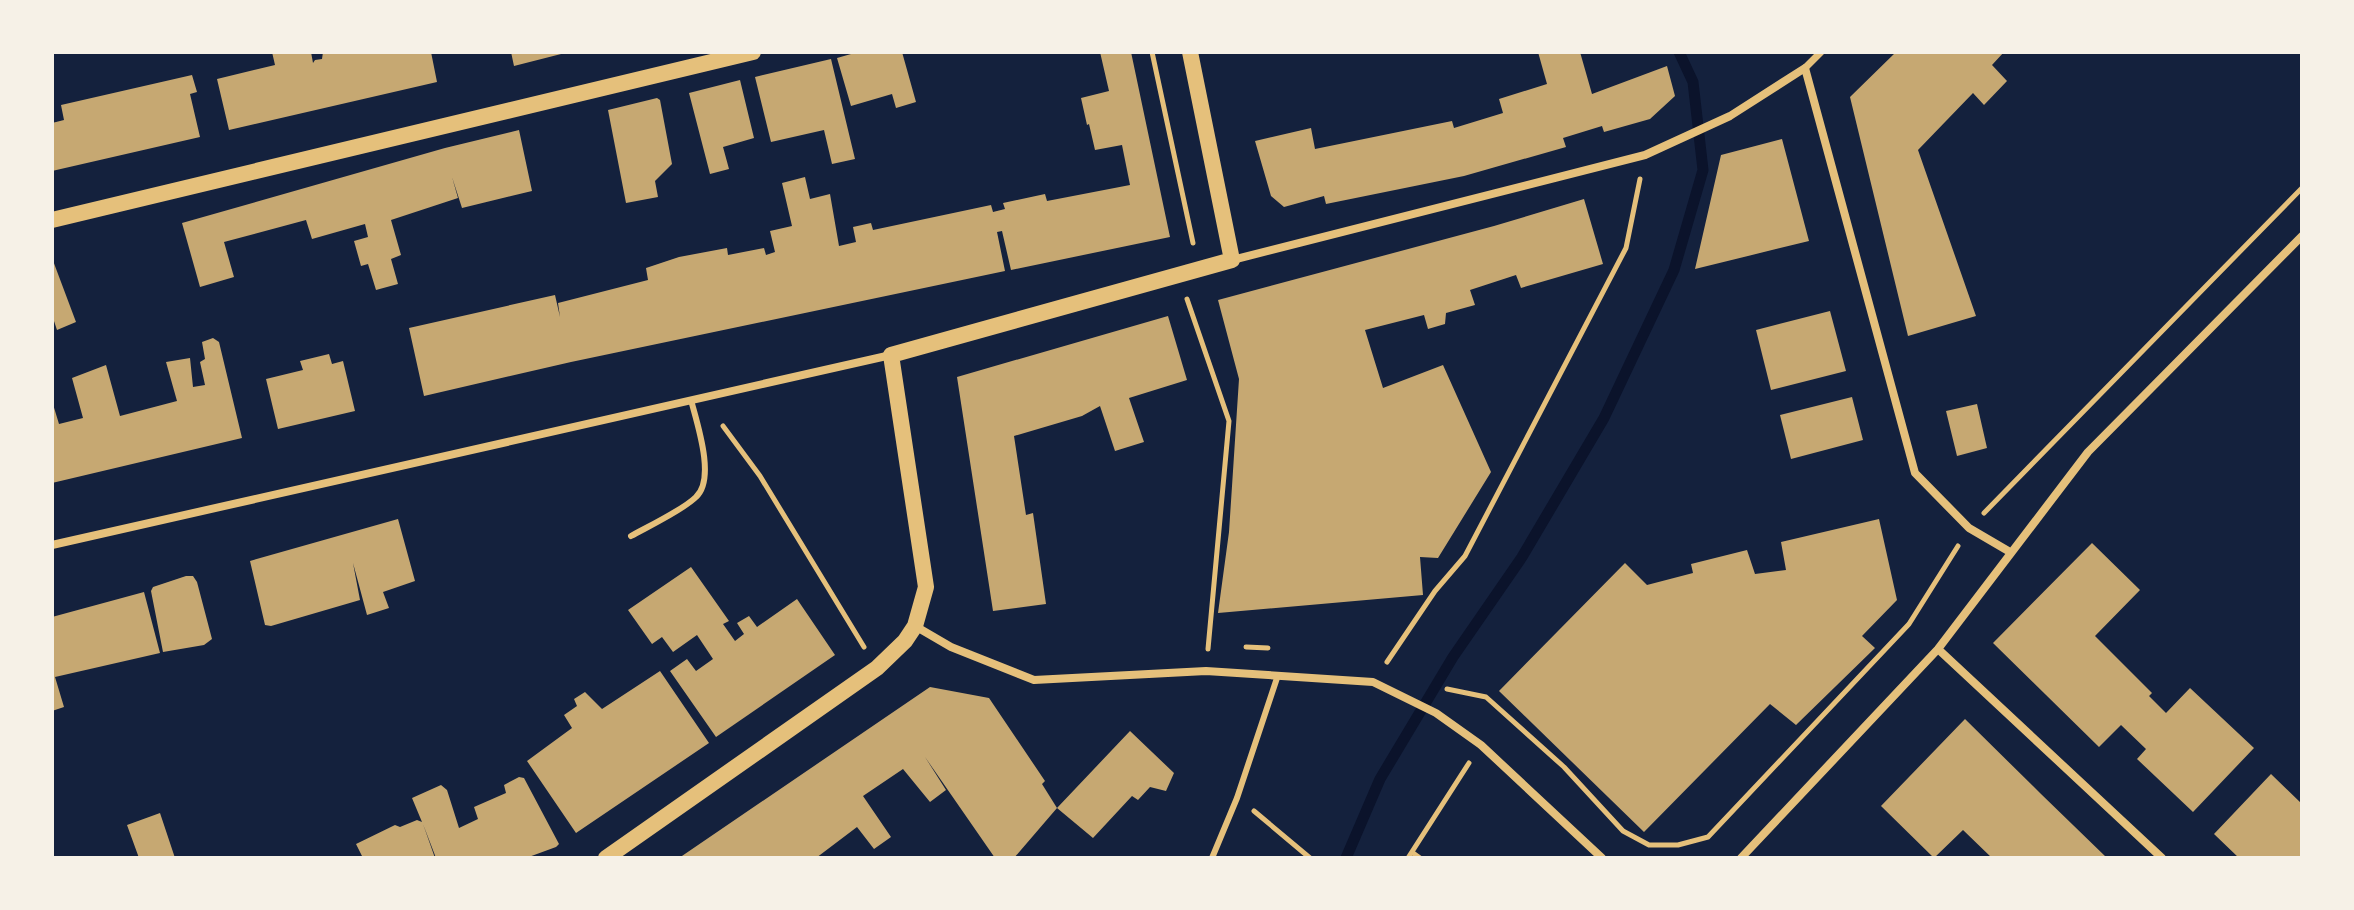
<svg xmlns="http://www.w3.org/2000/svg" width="2354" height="910" viewBox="0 0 2354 910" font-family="Signika,sans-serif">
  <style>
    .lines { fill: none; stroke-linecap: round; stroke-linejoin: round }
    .stream { stroke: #0b132b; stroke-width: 11 }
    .building { fill: #c6a872 }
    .path { stroke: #e5c07b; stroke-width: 5 }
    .service { stroke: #e5c07b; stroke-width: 6 }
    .pedestrian { stroke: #e5c07b; stroke-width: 7 }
    .minor { stroke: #e5c07b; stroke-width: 8 }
    .secondary { stroke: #e5c07b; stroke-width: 16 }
  </style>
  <rect width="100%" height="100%" fill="#14213d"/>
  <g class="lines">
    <!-- stream -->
    <path class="stream" d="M1346 858 1380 779 1453 657 1522 557 1604 418 1674 270 1703 170 1693 82 1679 52"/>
  </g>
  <!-- building -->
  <path class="building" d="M272 52H311L313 63 315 60 322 59 323 52H431L437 82 229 130 217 79 275 65Z
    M511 52H565V53L514 66Z
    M858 52H902L916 102 896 108 892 94 851 106 837 58Z
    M1100 52H1131L1170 237 1011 270 1002 231 997 232 1005 271 571 362 424 396 409 328 555 295 560 317 558 303 648 280 646 268 679 257 727 248 728 255 764 248 766 255 775 252 770 231 792 226 782 183 805 177 810 199 830 194 839 246 856 242 853 227 871 223 873 230 991 205 993 212 1005 209 1003 203 1045 194 1047 201 1130 185 1122 145 1095 150 1089 124 1087 125 1081 98 1109 91Z
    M1538 52H1580L1592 94 1667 66 1675 96 1650 119 1604 132 1602 126 1563 138 1566 147 1464 176 1326 204 1324 196 1284 207 1271 196 1255 141 1311 128 1315 149 1452 121 1454 128 1503 113 1499 99 1547 84Z
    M1896 52H2004L1992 65 2007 81 1984 105 1973 93 1918 150 1976 316 1908 336 1850 97Z
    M831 59 855 159 832 164 824 130 771 142 755 77Z
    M192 75 197 92 190 94 200 137 52 171V123L64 120 61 105Z
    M740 80 754 138 723 147 729 169 710 174 689 93Z
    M657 98 660 100 672 164 655 181 658 197 626 203 608 110Z
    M519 130 532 191 462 208 452 177 458 198 391 220 401 255 391 259 398 284 376 290 368 264 361 266 354 241 368 237 365 224 312 239 306 220 224 242 234 277 200 287 182 223 445 148Z
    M1782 139 1809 241 1695 269 1721 155Z
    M1584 199 1603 264 1521 288 1516 275 1470 290 1475 305 1446 313 1445 324 1428 329 1424 315 1365 330 1383 388 1443 365 1491 472 1438 558 1420 557 1423 595 1218 613 1229 532 1239 379 1218 300 1494 226Z
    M52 258 76 322 57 330 52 315Z
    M1830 311 1846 371 1771 390 1756 330Z
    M1168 316 1187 380 1129 398 1144 442 1115 451 1100 406 1082 416 1014 436 1026 515 1033 513 1046 604 993 611 957 377Z
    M213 338 219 342 242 438 52 483V401L59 424 83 418 72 378 106 365 120 416 177 401 166 362 190 358 193 387 205 385 200 362 205 359 202 342Z
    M329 354 332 364 343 361 355 411 278 429 266 379 303 370 300 361Z
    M1852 397 1863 440 1791 459 1780 415Z
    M1977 404 1987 448 1957 456 1946 411Z
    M398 519 415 581 383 592 389 608 367 615 353 563 360 600 271 626 265 625 250 561Z
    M1879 519 1897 600 1862 636 1875 648 1796 725 1770 704 1644 832 1499 691 1625 563 1647 585 1693 573 1691 564 1747 550 1755 574 1786 570 1781 542Z
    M2092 543 2140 590 2095 636 2152 693 2149 696 2166 713 2190 688 2254 748 2193 812 2137 759 2146 749 2121 725 2099 747 1993 643Z
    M691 567 729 621 723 624 735 641 744 634 737 623 749 616 757 627 797 599 835 655 716 737 670 671 687 659 696 671 713 659 697 635 673 652 662 637 652 644 628 610Z
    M186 576H193L197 582 212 639 204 645 163 652 151 591 153 587Z
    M144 592 160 653 55 677 64 707 52 711V617Z
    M660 671 709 743 576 833 527 761 572 728 564 715 577 706 574 699 585 692 602 709Z
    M930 687 989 698 1045 781 1042 784 1057 808 1130 731 1174 773 1166 791 1150 787 1138 800 1132 796 1093 838 1057 808 1014 858H995L925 757 946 790 930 802 903 769 863 796 891 837 874 849 857 827 816 858H679Z
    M1965 719 2040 793 2107 858H1992L1963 830 1934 858 1881 806Z
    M2271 774 2302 804V858H2239L2214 834Z
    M519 777 524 778 559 844 556 847 526 858H436L423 824 435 858H363L356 844 395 825 400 827 417 820 422 822 412 798 441 785 447 790 459 828 478 819 474 807 506 793 504 785Z
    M160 813 175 858H139L127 825Z"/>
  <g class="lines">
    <!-- path -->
    <path class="path" d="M1152 52 1193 243
      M1187 299 1229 421 1208 649
      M723 426 760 476 864 647
      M1984 513 2302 188
      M1246 647 1268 648
      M1387 662 1435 591 1465 556 1626 248 1640 179
      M1447 689 1486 697 1564 767 1623 831 1649 845H1678L1708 837 1909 624 1958 546
      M1254 811 1310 858
      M1413 853 1420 858
      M1408 858 1469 763"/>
    <!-- service -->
    <path class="service" d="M631 536C649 526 683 510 696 497 716 479 697 423 691 400
      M1212 858 1237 798 1278 675"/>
    <!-- pedestrian -->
    <path class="pedestrian" d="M1805 68 1821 52"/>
    <!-- minor -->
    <path class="minor" d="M1232 260 1645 155 1730 116 1805 68 1915 473 1969 528 2010 552
      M52 545 891 355
      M915 626 951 647 1034 680 1206 671 1373 682 1436 713 1481 745 1602 858
      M1938 649 2162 858
      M1741 858 1938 649 2088 452 2302 236"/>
    <!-- secondary -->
    <path class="secondary" d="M52 220 753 52
      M606 858 877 668 905 641 915 626 926 587 891 355 1232 260 1190 52"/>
  </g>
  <!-- border -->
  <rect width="2354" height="910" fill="none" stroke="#f6f1e7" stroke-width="108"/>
</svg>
